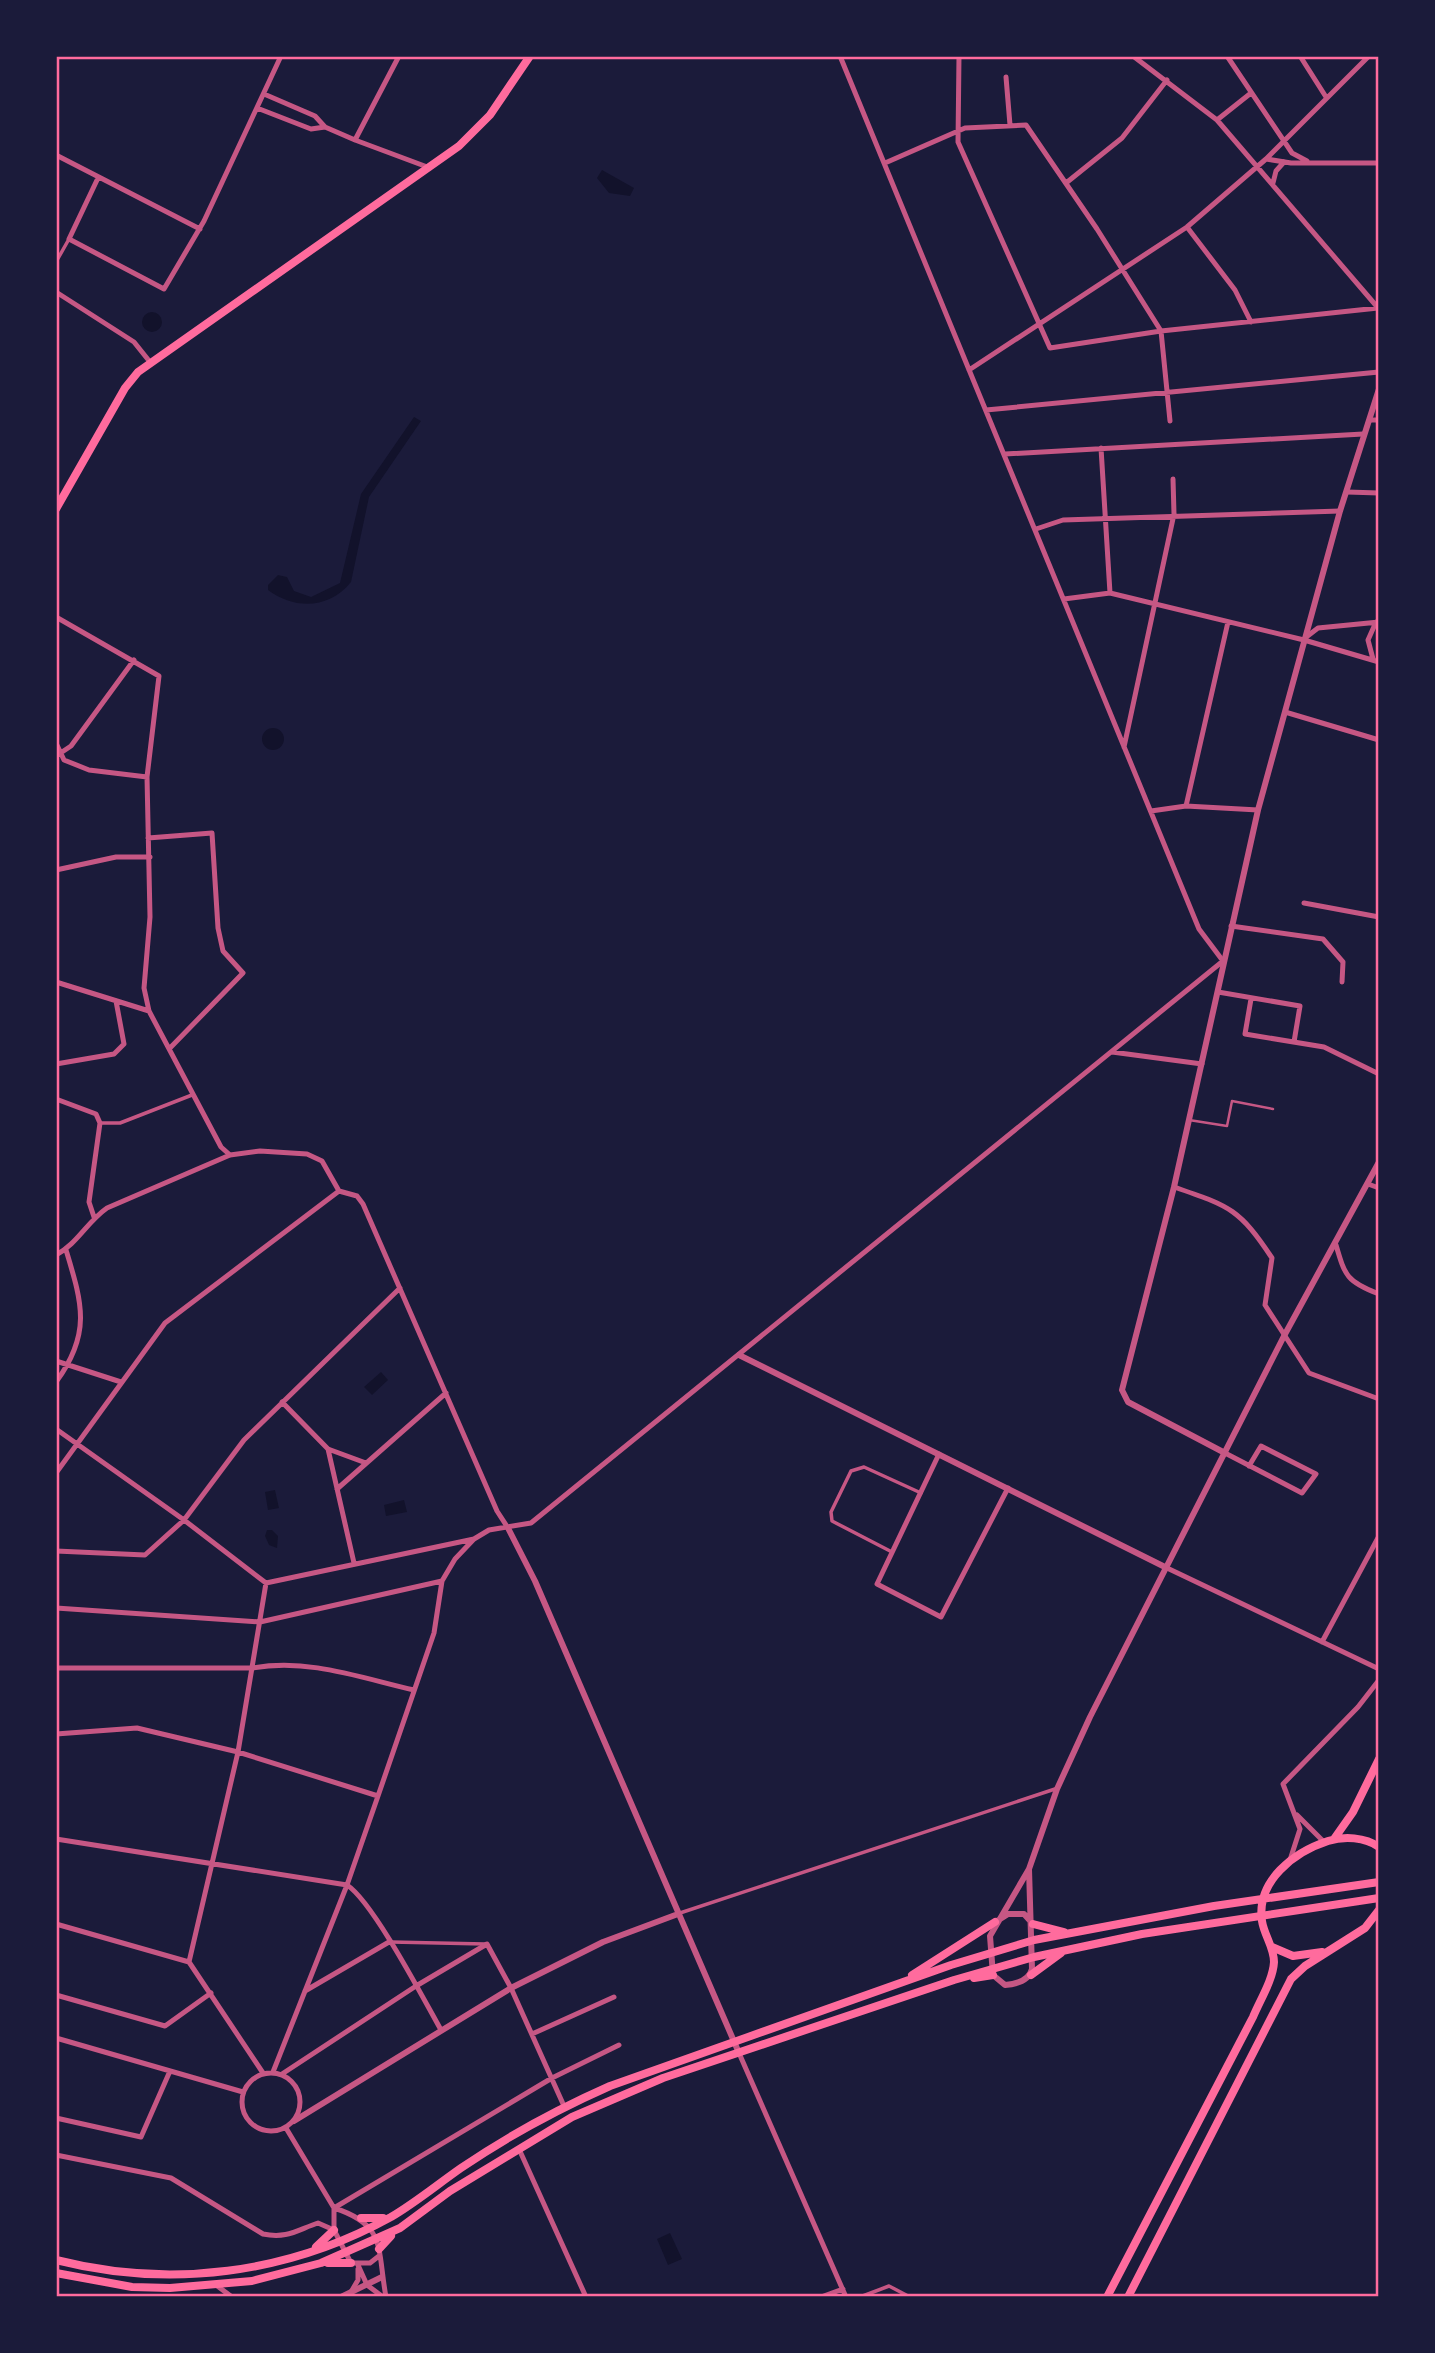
<svg xmlns="http://www.w3.org/2000/svg" width="1435" height="2353" viewBox="0 0 1435 2353" font-family="'Alegreya Sans',sans-serif">
  <style>
    .water { fill: #12122b }
    .lines { fill: none; stroke-linecap: round; stroke-linejoin: round }
    .service { stroke: #c65784; stroke-width: 2.5 }
    .pedestrian { stroke: #c65784; stroke-width: 3.5 }
    .minor { stroke: #c65784; stroke-width: 5 }
    .tertiary { stroke: #c65784; stroke-width: 6 }
    .primary { stroke: #ff6b9d; stroke-width: 8 }
    .neatline { fill: none; stroke: #ff6b9d; stroke-width: 2.5 }
  </style>
  <rect width="100%" height="100%" fill="#1b1b3a"/>
  <!-- water -->
  <path class="water" d="M602 170 634 188 630 196 609 193 597 178Z
    M142 322a10 10 0 1 1 20 0a10 10 0 1 1-20 0Z
    M414 417 421 421 369 497 351 582C329 609 295 610 268 590V585L278 575 287 577 294 591 311 597 340 583 361 494Z
    M262 739a11 11 0 1 1 22 0a11 11 0 1 1-22 0Z
    M381 1372 388 1380 372 1395 364 1387Z
    M275 1490 279 1508 268 1510 265 1492Z
    M404 1500 407 1512 386 1516 384 1505Z
    M267 1530H272L278 1536 277 1548 269 1545 265 1536Z
    M670 2233 682 2259 668 2265 657 2239Z"/>
  <g class="lines">
    <!-- service -->
    <path class="service" d="M1189 1120 1227 1126 1232 1101 1273 1109"/>
    <!-- pedestrian -->
    <path class="pedestrian" d="M56 262 69 239
      M100 1123H120L192 1095
      M892 1552 832 1521 831 1512 851 1471 864 1467 921 1493
      M680 1913 1055 1789
      M391 1942 485 1944
      M860 2297 889 2286 910 2297"/>
    <!-- minor -->
    <path class="minor" d="M959 56 958 142 1050 348 1161 331 1378 308
      M1133 56 1217 120 1379 309
      M1227 56 1292 153 1307 161
      M1300 56 1326 97
      M1006 77 1010 125
      M264 94 315 116 325 127 355 140 430 168
      M257 108 311 129 325 127
      M1217 120 1251 93
      M355 140 399 56
      M56 155 200 229
      M1266 159 1291 163H1379
      M885 163 965 128 1026 125 1097 229 1161 331 1170 421
      M98 178 69 239 164 289 204 221 281 56
      M1066 183 1122 138 1167 80
      M1273 183 1276 171 1284 162
      M1187 227 1235 290 1251 322
      M56 292 134 342 150 362
      M969 370 1187 227 1266 159 1369 56
      M986 410 1379 372
      M1371 420H1379
      M1101 448 1110 593
      M1005 454 1363 434
      M1347 492 1379 493
      M1036 529 1063 520 1340 511
      M1064 599 1110 593 1304 640 1379 662
      M56 617 159 676 147 777 150 917 144 988 149 1011 221 1147 230 1155
      M1305 638 1318 628 1379 622
      M1373 659 1368 640 1376 622
      M1285 712 1379 740
      M56 743 64 760 89 770 147 777
      M1124 747 1174 514 1173 479
      M56 756 71 746 134 660
      M1186 806 1228 622
      M1151 811 1186 806 1258 810
      M148 838 212 833 218 928 223 951 243 973 170 1048
      M56 870 116 857H150
      M1304 903 1379 917
      M1231 926 1323 939 1343 962 1342 982
      M56 982 149 1011
      M1218 992 1300 1006 1294 1042
      M1251 999 1245 1034 1324 1047 1379 1074
      M1112 1052 1202 1064
      M56 1064 114 1054 124 1044 116 1001
      M56 1099 96 1114 100 1123 89 1202 94 1217
      M1368 1184 1379 1188
      M1174 1187C1229 1206 1239 1208 1272 1258L1265 1305 1309 1373 1379 1399
      M1336 1245C1345 1276 1347 1282 1379 1294
      M56 1255C77 1244 87 1222 107 1208L230 1155 260 1151 307 1154 322 1161 339 1191 357 1196 363 1204 497 1511 508 1528
      M56 1361 121 1382
      M56 1382C92 1333 82 1303 66 1250
      M282 1402 328 1449 354 1563
      M56 1429 184 1520 266 1583 474 1539
      M328 1449 366 1463
      M1225 1453 1302 1493 1316 1474 1261 1446 1249 1466
      M939 1454 877 1584 941 1617 1008 1488
      M56 1473 165 1323 339 1191
      M337 1489 446 1393
      M56 1551 145 1555 184 1520 244 1440 400 1288
      M1167 1568 1379 1669
      M56 1608 260 1622 442 1581
      M1322 1642 1379 1536
      M56 1668H253C308 1658 361 1678 414 1690
      M56 1734 137 1728 238 1752 378 1796
      M1297 1815 1324 1842
      M56 1839 347 1885C373 1902 423 1998 441 2030
      M1290 1860 1300 1829 1283 1784 1358 1707 1379 1680
      M56 1924 189 1962
      M305 1991 389 1942
      M56 1995 165 2026 211 1993
      M532 2034 614 1997
      M56 2038 243 2092
      M739 2053 846 2297
      M273 2072 347 1885 378 1796 434 1633 442 1581 455 1559 474 1539 489 1530 531 1523 1223 961 1199 929 840 56
      M242 2102a29 29 0 1 1 58 0a29 29 0 1 1-58 0Z
      M263 2073 189 1962 238 1752 266 1583
      M282 2074 416 1986 487 1944 511 1988 564 2106
      M56 2118 141 2137 170 2071
      M286 2128 334 2208V2230L351 2263H370L379 2256
      M519 2149 586 2297
      M56 2155 171 2178 263 2234C287 2239 297 2230 318 2223L334 2230
      M334 2208 552 2078 619 2045
      M334 2208C387 2225 377 2249 386 2297
      M358 2265 367 2285 383 2297
      M216 2285 232 2297
      M351 2292 358 2280V2269
      M821 2297 843 2289"/>
    <!-- tertiary -->
    <path class="tertiary" d="M739 1355 1167 1568
      M1225 1453 1128 1402 1122 1390 1174 1187 1258 810 1340 511 1379 389
      M508 1528 535 1581 739 2053
      M1029 1869 1032 1969C1029 1981 1017 1984 1005 1985L993 1975 990 1936 1029 1869 1057 1789 1090 1717 1284 1336 1379 1162
      M997 1921 1008 1914H1024L1033 1924
      M294 2121 511 1988 603 1942 678 1914
      M341 2297 382 2277"/>
    <!-- primary -->
    <path class="primary" d="M56 509 125 388 138 372 459 146 490 115 530 56
      M1334 1839 1353 1812 1379 1759
      M1033 1924 1064 1932
      M1272 1947 1293 1956 1322 1952
      M912 1975 995 1922
      M1031 1975 1061 1953
      M974 1978 993 1975
      M361 2218H383
      M316 2247 334 2230
      M379 2249 391 2236
      M56 2260C170 2289 288 2274 391 2217 415 2203 438 2184 461 2168 508 2136 558 2109 610 2086L951 1965 1034 1940 1214 1906 1379 1882
      M328 2263H351
      M56 2273 132 2287 170 2288 252 2281 321 2263 400 2228 450 2191 572 2117 663 2078 954 1980 1034 1957 1142 1934 1379 1898
      M1107 2297 1253 2017C1260 2000 1273 1980 1274 1962 1274 1947 1264 1935 1262 1921 1256 1881 1294 1852 1328 1841 1344 1836 1365 1837 1379 1847
      M1128 2297 1291 1979 1305 1966 1365 1928 1379 1910"/>
  </g>
  <!-- border -->
  <rect width="1435" height="2353" fill="none" stroke="#1b1b3a" stroke-width="116"/>
  <rect x="58" y="58" width="1319" height="2237" class="neatline"/>
</svg>
